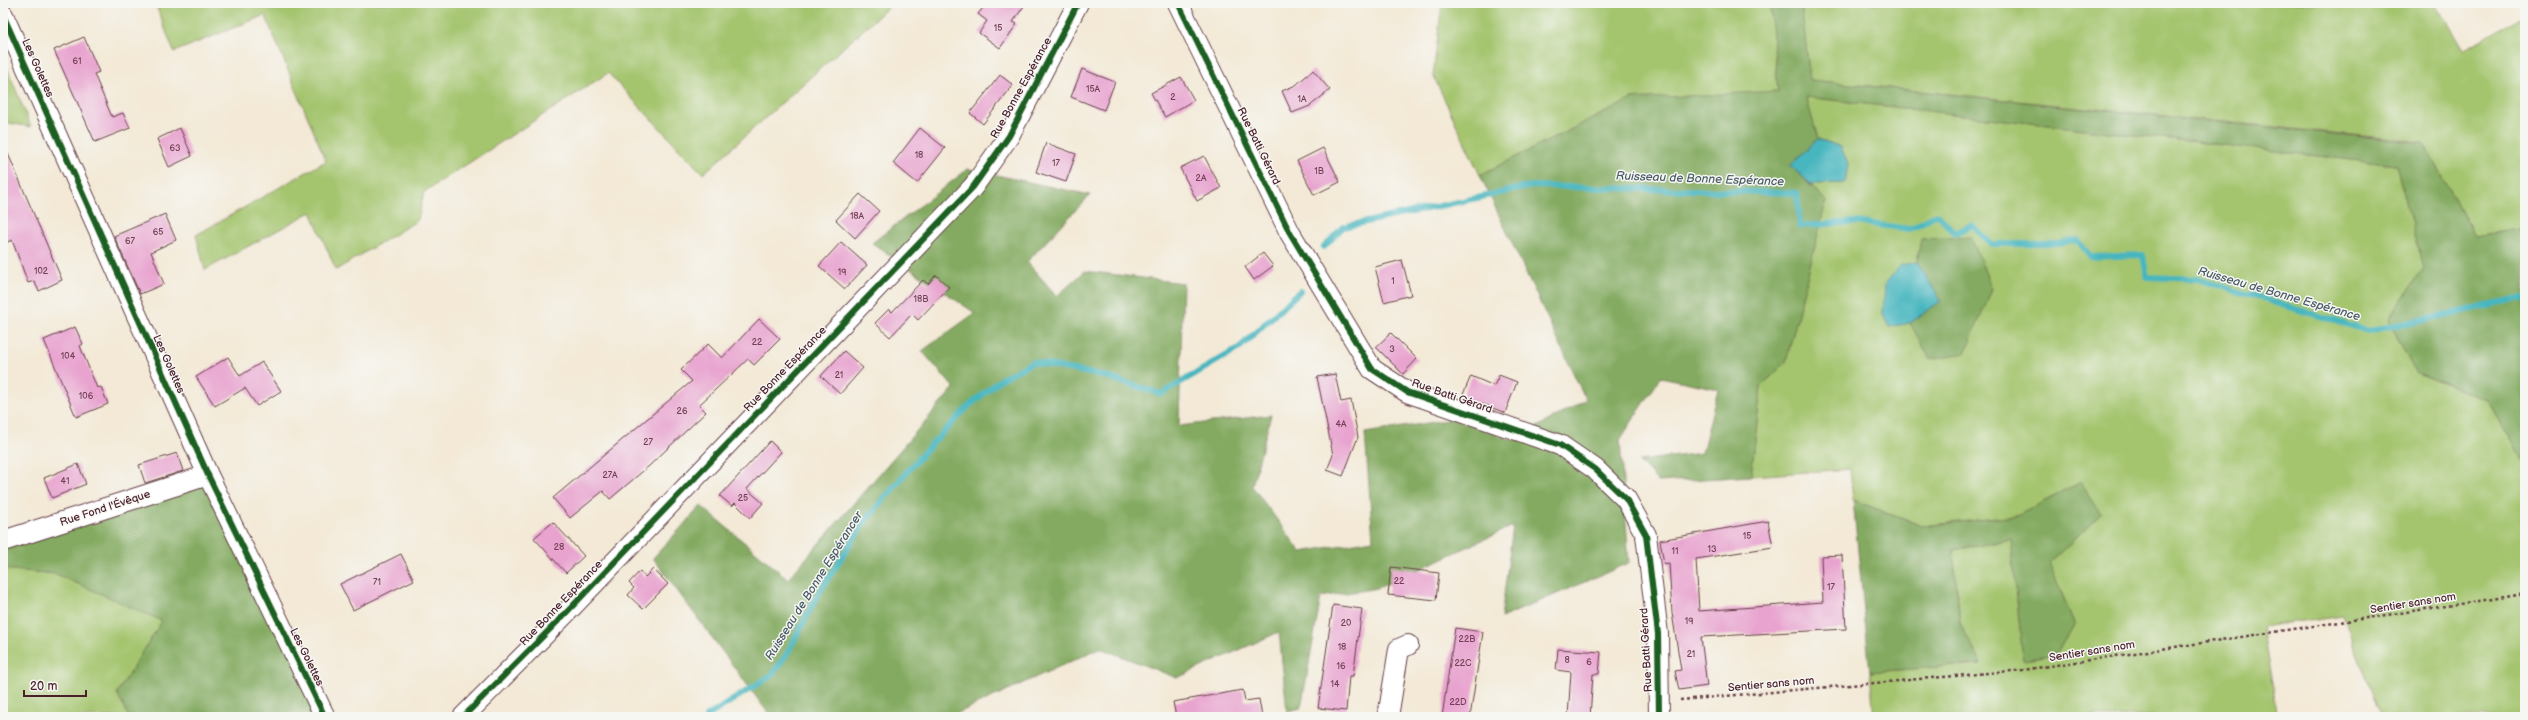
<svg xmlns="http://www.w3.org/2000/svg" width="2528" height="720" viewBox="0 0 2528 720" font-family="'Balsamiq Sans',sans-serif">
  <style>
    .green { fill: #a4c56e; stroke: #77724c }
    .forest { fill: #83aa61; stroke: #666446 }
    .water { fill: #47b6bf; stroke: #486a75 }
    .lines { fill: none; stroke-linecap: round; stroke-linejoin: round }
    .stream { stroke: #47b6bf; stroke-width: 6 }
    .building { fill: #e8a3cf }
    .street-casing { stroke: #633d45; stroke-width: 22 }
    .path { stroke: #633d45; stroke-width: 2.5; stroke-dasharray: 3 3; stroke-linecap: butt }
    .street { stroke: #fff; stroke-width: 20 }
    .cycleway-casing { stroke: #f6f6f2; stroke-width: 8 }
    .cycleway { stroke: #1b5e20; stroke-width: 6 }
    .labels { text-anchor: middle; dominant-baseline: central; stroke-width: 3; stroke-linejoin: round; paint-order: stroke }
    .number-label { font-size: 9px; fill: #724054 }
    .street-label { font-size: 11px; fill: #4a1f2b; stroke: #f6f6f2 }
    .water-label { font-size: 12px; font-style: italic; fill: #495b66; stroke: #f6f6f2 }
  </style>
  <rect width="100%" height="100%" fill="#f6f6f2"/>
  <filter id="ink" filterUnits="userSpaceOnUse"><feTurbulence type="fractalNoise" baseFrequency=".025" numOctaves="2"/><feDisplacementMap in="SourceGraphic" scale="8" xChannelSelector="R" yChannelSelector="G"/><feConvolveMatrix kernelMatrix="1 2 1 2 8 2 1 2 1" color-interpolation-filters="sRGB"/></filter>
  <filter id="wash" filterUnits="userSpaceOnUse"><feTurbulence type="fractalNoise" baseFrequency=".012" numOctaves="4" result="noise"/><feDisplacementMap in="SourceGraphic" scale="16" xChannelSelector="R" yChannelSelector="G"/><feGaussianBlur stdDeviation="0.9" result="paint"/><feColorMatrix in="noise" values="0 0 0 0 0 0 0 0 0 0 0 0 0 0 0 0 0 1.4 0 .05"/><feComposite in="paint" operator="in"/></filter>
  <g filter="url(#wash)">
    <rect width="100%" height="100%" fill="#f3e9d6"/>
    <!-- green -->
    <path class="green" d="M155 3H893L703 174 608 73 424 192 418 220 336 270 311 212 205 270 196 235 326 161 265 15 174 52Z
      M1442 3H1770L1778 92 1632 99 1480 175 1433 75Z
      M1801 3H2435L2463 50 2525 15V228L2475 236 2423 142 1810 80Z
      M3 58 31 127 3 122Z
      M1806 97 2396 165 2424 268 2388 319 2415 372 2487 400 2525 463V717H2381L2343 615 2262 627 2278 717H1874L1870 672 1981 664 1960 623 1953 550 2012 540 2023 660 2056 655 2074 623 2049 563 2101 514 2081 482 2017 516 1922 526 1853 500 1850 469 1751 476 1761 386 1786 362 1826 201 1810 184 1845 183 1848 165 1841 147 1818 139Z
      M3 569 56 574 163 621 117 693 129 717H3Z"/>
    <!-- forest -->
    <path class="forest" d="M1770 3H1801L1810 80 2423 143 2475 236 2525 228V463L2487 400 2415 372 2388 319 2424 268 2396 165 1806 97 1818 139 1790 165 1826 201 1786 362 1761 386 1751 476 1658 482 1639 461 1702 453 1718 389 1661 377 1620 440 1629 563 1501 618 1513 526 1378 588 1321 597 1301 708 1287 711 1279 632 1177 678 1100 648 949 717H771L653 558 701 506 788 579 954 388 922 351 975 313 872 243 968 169 1090 195 1027 262 1057 296 1085 271 1183 283 1179 426 1271 415 1252 486 1301 552 1373 540 1365 433 1453 419 1513 440 1586 400 1480 175 1632 99 1778 91Z
      M1971 237 1992 289 1965 353 1930 359 1910 323 1941 301 1917 262 1921 239Z
      M208 475 325 717H233L230 715 226 717H129L117 693 162 621 56 574 3 569V541Z
      M2081 482 2101 514 2049 563 2074 623 2056 655 2023 660 2011 540 1953 550 1960 623 1981 664 1870 672 1853 500 1922 526 2017 516Z"/>
    <!-- water -->
    <path class="water" d="M1818 139 1841 147 1848 165 1845 183 1810 184 1790 165Z
      M1917 262 1941 301 1910 323 1889 327 1883 315 1885 284 1901 265Z"/>
    <g class="lines">
      <!-- stream -->
      <path class="stream" d="M1324 247 1343 227 1532 186 1797 193 1800 226 1855 222 1910 229 1937 214 1955 233 1972 225 1991 244H2058L2078 240 2090 257 2143 255 2147 277 2197 279 2368 331 2525 298
        M706 717 772 675 788 652 819 593 865 521 924 452 969 406 1001 379 1033 362 1104 376 1161 394 1239 348 1300 291"/>
    </g>
    <g id="blocks">
      <!-- building -->
      <path class="building" d="M987 3H1026L1013 22 1017 24 1000 48 979 33 987 21 978 14Z
        M84 37 99 72 94 74 112 117 123 113 130 128 95 142 54 50Z
        M1082 69 1115 82 1104 110 1071 97Z
        M1313 70 1330 90 1310 106 1292 113 1282 91 1296 85Z
        M1000 75 1013 85 983 124 970 113Z
        M1181 77 1194 100 1165 117 1151 93Z
        M180 128 192 156 169 167 157 139Z
        M920 128 945 148 917 183 893 163Z
        M3 142 62 280 39 291 34 281 28 283 12 240 3 244Z
        M1046 143 1076 154 1066 182 1036 172Z
        M1323 148 1340 182 1314 195 1297 161Z
        M1204 156 1221 188 1197 201 1180 168Z
        M860 194 879 211 855 238 836 220Z
        M165 214 176 240 151 252 164 284 140 294 114 236Z
        M841 242 867 265 845 289 819 266Z
        M1263 253 1273 266 1254 280 1245 267Z
        M1402 260 1411 295 1384 302 1375 267Z
        M936 275 949 287 918 320 912 314 890 337 875 323 889 309 892 312 923 280 928 284Z
        M759 319 780 339 754 365 748 359 699 405 706 412 649 466 610 499 603 491 570 518 553 498 692 381 681 370 708 344 722 358Z
        M75 327 83 344 80 346 97 388 101 387 108 404 76 417 44 340Z
        M1391 333 1417 359 1403 374 1376 347Z
        M844 351 863 368 840 394 821 376Z
        M228 357 240 376 262 362 281 391 257 406 245 388 215 406 196 377Z
        M1335 374 1341 402 1351 400 1358 437 1343 476 1327 470 1333 455 1317 377Z
        M1499 375 1517 382 1505 413 1481 403 1480 405 1461 399 1471 376 1494 386Z
        M770 441 781 452 747 489 763 503 750 518 735 503 732 506 720 496Z
        M177 453 183 471 145 483 139 465Z
        M78 464 86 484 52 498 44 478Z
        M1768 521 1773 547 1696 559 1699 611 1823 602 1821 556 1842 555 1846 629 1701 637 1707 686 1679 690 1675 671 1681 670 1672 613 1669 563 1664 564 1660 540Z
        M553 522 584 556 566 573 534 538Z
        M401 554 414 580 353 610 340 584Z
        M1391 567 1439 573 1436 600 1388 595Z
        M653 569 668 584 643 609 628 595 634 588 629 583 640 571 645 577Z
        M1333 605 1362 609 1353 676H1349L1346 711 1318 708Z
        M1455 628 1483 632 1470 717H1442Z
        M1558 649 1601 652 1599 674H1593L1590 717H1568L1571 672 1556 670Z
        M1243 690 1245 701 1259 699 1262 717H1176L1173 702Z"/>
    </g>
  </g>
  <g filter="url(#ink)">
    <use href="#blocks" fill-opacity="0" stroke="#633d45" stroke-width="1"/>
    <g class="lines">
      <defs>
        <path id="street" d="M1178 3 1290 233 1372 369 1407 392 1560 445 1595 469 1626 499 1646 535 1658 634 1659 717
          M3 15 208 475 325 717
          M3 541 208 475
          M463 717 564 615 973 187 1009 136 1078 3
          M1388 717 1399 649 1408 645"/>
      </defs>
      <!-- street casing -->
      <use href="#street" class="street-casing"/>
      <!-- path -->
      <path class="path" d="M1680 700 2023 670 2525 594"/>
      <!-- street -->
      <use href="#street" class="street"/>
      <defs>
        <path id="cycleway" d="M1178 3 1290 233 1372 369 1407 392 1560 445 1595 469 1626 499 1646 535 1658 634 1659 717
          M3 15 208 475 325 717
          M463 717 564 615 973 187 1009 136 1078 3"/>
      </defs>
      <!-- cycleway casing -->
      <use href="#cycleway" class="cycleway-casing"/>
      <!-- cycleway -->
      <use href="#cycleway" class="cycleway"/>
    </g>
  </g>
  <g class="labels">
    <!-- number labels -->
    <g class="number-label">
      <text x="998" y="28">15</text>
      <text x="77" y="61">61</text>
      <text x="1093" y="89">15A</text>
      <text x="1173" y="97">2</text>
      <text x="1302" y="99">1A</text>
      <text x="175" y="148">63</text>
      <text x="919" y="155">18</text>
      <text x="1056" y="163">17</text>
      <text x="1319" y="171">1B</text>
      <text x="1201" y="178">2A</text>
      <text x="857" y="216">18A</text>
      <text x="158" y="232">65</text>
      <text x="130" y="241">67</text>
      <text x="41" y="271">102</text>
      <text x="842" y="272">19</text>
      <text x="1393" y="281">1</text>
      <text x="921" y="299">18B</text>
      <text x="757" y="342">22</text>
      <text x="1392" y="349">3</text>
      <text x="68" y="356">104</text>
      <text x="839" y="375">21</text>
      <text x="86" y="396">106</text>
      <text x="682" y="411">26</text>
      <text x="1341" y="424">4A</text>
      <text x="648" y="442">27</text>
      <text x="610" y="475">27A</text>
      <text x="65" y="481">41</text>
      <text x="743" y="498">25</text>
      <text x="1747" y="536">15</text>
      <text x="559" y="547">28</text>
      <text x="1712" y="549">13</text>
      <text x="1675" y="551">11</text>
      <text x="1399" y="581">22</text>
      <text x="377" y="582">71</text>
      <text x="1831" y="587">17</text>
      <text x="1689" y="621">19</text>
      <text x="1346" y="623">20</text>
      <text x="1467" y="639">22B</text>
      <text x="1342" y="647">18</text>
      <text x="1691" y="654">21</text>
      <text x="1567" y="660">8</text>
      <text x="1589" y="662">6</text>
      <text x="1463" y="663">22C</text>
      <text x="1341" y="666">16</text>
      <text x="1335" y="684">14</text>
      <text x="1458" y="702">22D</text>
    </g>
    <!-- street labels -->
    <g class="street-label">
      <text transform="translate(38 68) rotate(66)">Les Golettes</text>
      <text transform="translate(1021 88) rotate(-61)">Rue Bonne Espérance</text>
      <text transform="translate(1259 146) rotate(64)">Rue Batti Gérard</text>
      <text transform="translate(169 364) rotate(66)">Les Golettes</text>
      <text transform="translate(785 369) rotate(-46)">Rue Bonne Espérance</text>
      <text transform="translate(1452 396) rotate(19)">Rue Batti Gérard</text>
      <text transform="translate(105 508) rotate(-18)">Rue Fond l'Évêque</text>
      <text transform="translate(561 603) rotate(-46)">Rue Bonne Espérance</text>
      <text transform="translate(2413 603) rotate(-9)">Sentier sans nom</text>
      <text transform="translate(1646 650) rotate(-93)">Rue Batti Gérard</text>
      <text transform="translate(2092 651) rotate(-9)">Sentier sans nom</text>
      <text transform="translate(307 657) rotate(64)">Les Golettes</text>
      <text transform="translate(1771 684) rotate(-5)">Sentier sans nom</text>
    </g>
    <!-- water labels -->
    <g class="water-label">
      <text transform="translate(1700 179) rotate(2)">Ruisseau de Bonne Espérance</text>
      <text transform="translate(2279 294) rotate(16)">Ruisseau de Bonne Espérance</text>
      <text transform="translate(814 586) rotate(-58)">Ruisseau de Bonne Espérancer</text>
    </g>
  </g>
  <!-- margin -->
  <rect width="2528" height="720" fill="none" stroke="#f6f6f2" stroke-width="16"/>
  <!-- scale -->
  <path d="M24 690v6h62v-6" fill="none" stroke="#4a1f2b" stroke-width="2"/>
  <text x="30" y="690" font-size="12" fill="#4a1f2b" stroke="#f6f6f2" stroke-width="3" paint-order="stroke">20 m</text>
</svg>
